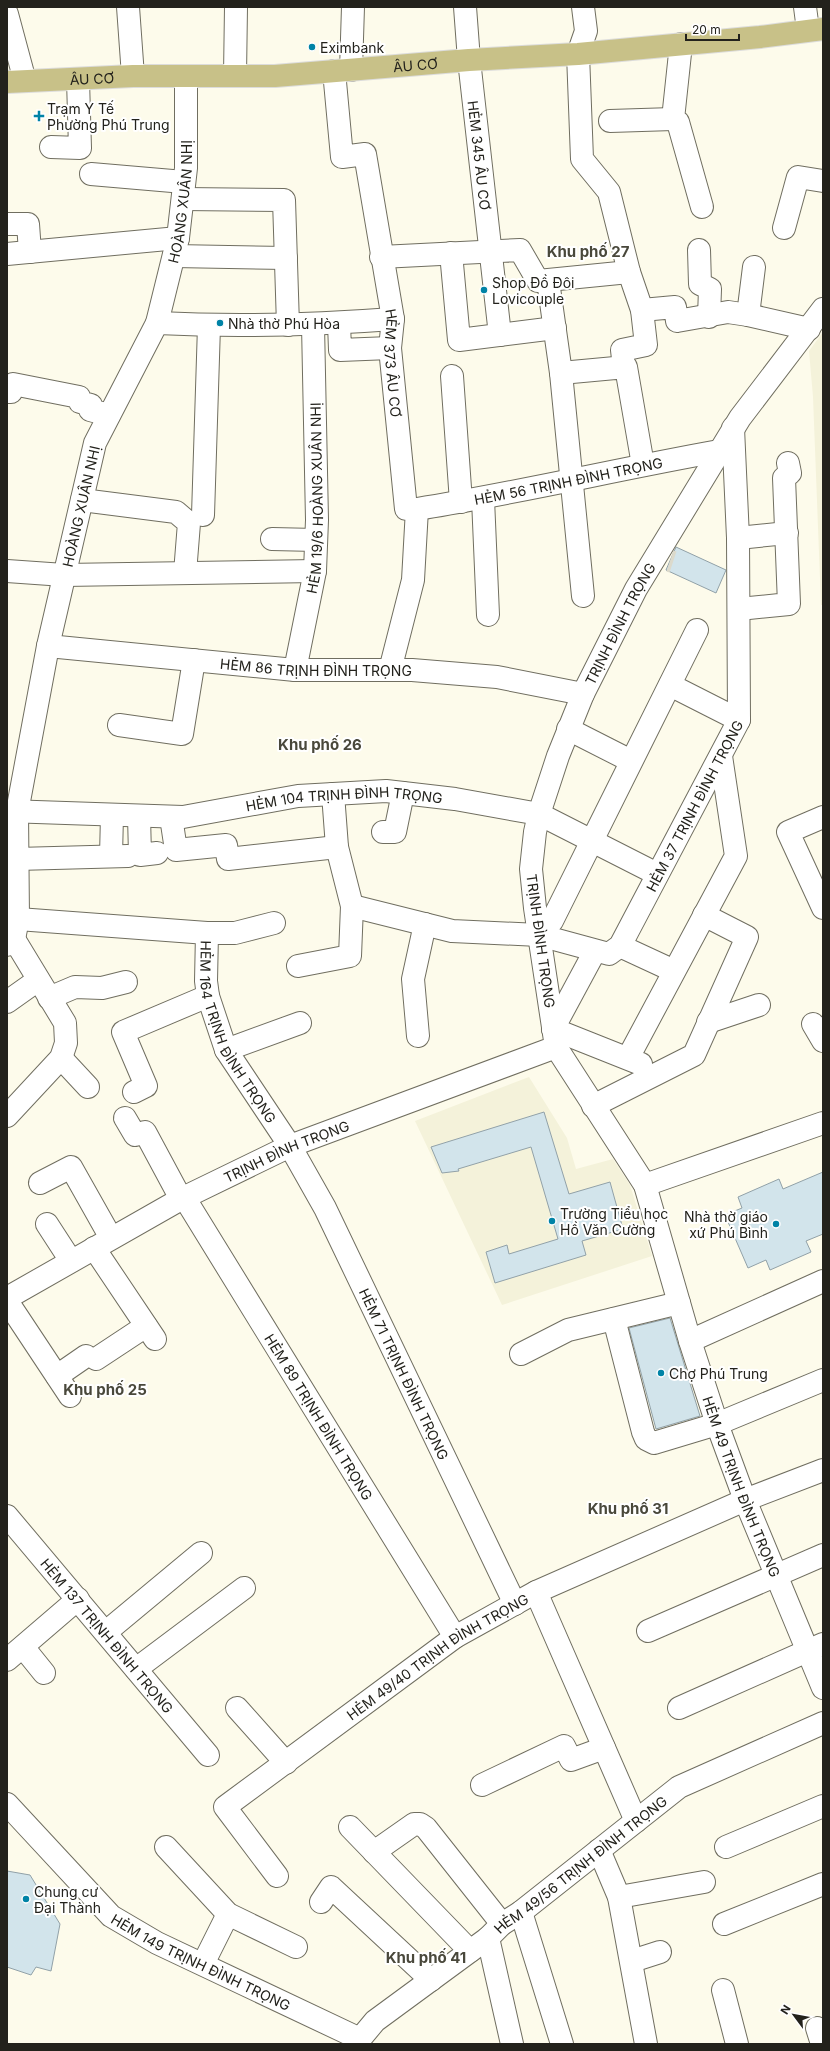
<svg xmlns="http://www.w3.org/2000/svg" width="830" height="2051" viewBox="0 0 830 2051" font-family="Inter,sans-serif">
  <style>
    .built { fill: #f4f2da }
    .building { fill: #d2e4eb; stroke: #91a1a8 }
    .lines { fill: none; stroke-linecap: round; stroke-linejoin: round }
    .minor-tunnel { stroke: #dcdacc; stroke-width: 22; stroke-dasharray: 22 11; stroke-linecap: butt }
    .minor-casing { stroke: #706e60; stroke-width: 24 }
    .major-casing { stroke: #dcdcdb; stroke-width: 24 }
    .minor { stroke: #fff; stroke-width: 22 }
    .major { stroke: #c8c188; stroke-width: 22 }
    .poi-dot { fill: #0083a6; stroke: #fff; stroke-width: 1.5 }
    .labels { text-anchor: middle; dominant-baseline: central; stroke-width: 4; stroke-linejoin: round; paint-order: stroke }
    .poi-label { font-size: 14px; fill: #23221c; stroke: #fff; text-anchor: start }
    .street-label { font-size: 14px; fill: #23221c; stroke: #fff }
    .neighbourhood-label { font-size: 15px; font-weight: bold; fill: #49483b; stroke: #fff }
  </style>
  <rect width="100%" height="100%" fill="#fdfbeb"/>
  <!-- built -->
  <path class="built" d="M823 332V605H821L813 397 809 351Z
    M529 1077 567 1138 576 1169 613 1159 630 1185 652 1256 502 1305 415 1121Z"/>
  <!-- building -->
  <path class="building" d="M676 547 726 570 716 593 666 570Z
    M544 1112 569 1194 610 1182 623 1229 582 1241 586 1255 495 1283 486 1252 507 1245 509 1254 558 1239 531 1147 458 1169 459 1171 442 1173 431 1147Z
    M823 1172V1234L806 1241 811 1252 770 1270 766 1260 748 1268 725 1215 742 1208 738 1197 779 1179 783 1189Z
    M670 1318 700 1416 656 1429 629 1328Z
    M7 1871 30 1875 60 1924 51 1971 36 1967 31 1975 7 1967Z"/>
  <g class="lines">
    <!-- minor-tunnel -->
    <path class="minor-tunnel" d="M670 561 673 562"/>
    <defs>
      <g id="minor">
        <path d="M128 7 133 76"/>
        <path id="s1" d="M465 7 469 60 500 335"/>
        <path d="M583 7 586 31 578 54 582 159 609 192 629 272 642 310 646 345 622 350 624 367"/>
        <path d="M805 7 808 30"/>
        <path d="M7 14 25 81"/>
        <path d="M681 44 673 119 678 122 702 207"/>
        <path d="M351 70 353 7"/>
        <path id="s2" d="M334 71 342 157 365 154 393 319 390 348 406 509H417L413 580 390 670"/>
        <path d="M235 75 236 7"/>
        <path d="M610 121 673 119"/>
        <path d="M51 147 80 148 78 80"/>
        <path d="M91 174 184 182"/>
        <path d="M183 199 284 200 288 325"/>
        <path d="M7 224H28L30 252"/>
        <path d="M784 228 798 177 823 181"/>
        <path d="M699 250 700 284 710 289 709 317"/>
        <path d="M451 253 459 340 555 328"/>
        <path d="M7 254 178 238"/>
        <path d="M174 256 286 258"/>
        <path d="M381 257 520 250 538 281 629 272"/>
        <path d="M548 281 561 373 583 596"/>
        <path d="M642 310 675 307 677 321 728 312 748 315 809 329"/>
        <path d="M748 315 754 267"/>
        <path d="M157 323C236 327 314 325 393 319"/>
        <path d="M339 323 340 350 390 348"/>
        <path d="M561 373 626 367 643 465"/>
        <path d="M452 376 461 502"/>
        <path d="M7 392H11L13 384 79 397 80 402 91 405 90 410 109 415"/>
        <path d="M483 499 488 615"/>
        <path d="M82 500 176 512 189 523 185 573"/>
        <path id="s3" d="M417 509C518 493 618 469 719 451"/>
        <path d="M203 515 209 326"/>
        <path d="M738 538 787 533"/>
        <path d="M272 539 316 540"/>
        <path d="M7 571 64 575 315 571"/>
        <path d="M739 609 789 604 784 478 790 473 788 463"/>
        <path id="s4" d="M48 646 295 670H412L497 677 583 694"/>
        <path id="s5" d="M295 670 315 571 317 520 313 325"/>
        <path d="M670 685 739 720"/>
        <path d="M119 725 182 734 194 660"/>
        <path d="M568 729 631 761"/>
        <path id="s6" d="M7 811 183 817 298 796 386 791 455 799 539 814 657 874"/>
        <path d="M139 816 140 855 157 853"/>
        <path d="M171 817 176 850 226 845 228 859 337 847"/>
        <path d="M823 817 788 832 823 908"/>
        <path d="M383 832H395L403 793"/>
        <path d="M111 856 112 815"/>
        <path d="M17 859 128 856"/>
        <path id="s7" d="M352 906 452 931 539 935 609 954 620 946 739 720 738 538 733 428"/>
        <path id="s8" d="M18 919 207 933 206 981 208 996 226 1050 290 1146 325 1208 515 1604"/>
        <path d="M207 933H235L274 923"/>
        <path d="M539 935 552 921 697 630"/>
        <path id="s9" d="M7 945 14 939 18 919 17 812 48 646 95 443 157 323 178 238 186 168V76"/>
        <path d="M620 946 674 971"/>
        <path d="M298 966 350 956 352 906 337 847 333 794"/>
        <path d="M49 998 75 987 102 988 126 982"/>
        <path d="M7 1002 38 980"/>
        <path d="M708 1022 759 1005"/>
        <path d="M813 1024 823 1041"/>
        <path d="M553 1029 641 1064"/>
        <path d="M553 1029 595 951"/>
        <path d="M418 1036 413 979 425 924"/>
        <path id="s10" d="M556 1047 645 1185 690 1341 717 1424 745 1500 823 1688"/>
        <path d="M226 1050 300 1023"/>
        <path d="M61 1058 88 1087"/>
        <path d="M628 1058 736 856 721 756"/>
        <path d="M134 1092 146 1086 123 1032 208 996"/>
        <path d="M593 1106 694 1055 747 937 704 915"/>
        <path d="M7 1116 61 1058 66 1043 65 1023 14 939"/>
        <path d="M125 1118 135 1135 145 1132 181 1199"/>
        <path d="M40 1183 71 1167 111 1238"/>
        <path d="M645 1185 823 1123"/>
        <path id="s11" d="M184 1197 455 1637"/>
        <path d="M47 1224 71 1261"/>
        <path d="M94 1248 155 1339"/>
        <path id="s12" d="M7 1298 181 1199 290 1146 556 1047 535 908 531 869 535 832 539 814 558 756 583 694 636 589 740 418 823 309"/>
        <path d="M7 1301 70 1396"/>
        <path d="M614 1319 643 1432 646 1439 654 1443 717 1424 823 1380"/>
        <path d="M690 1341 823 1281"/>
        <path d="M521 1354 568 1330 679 1303"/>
        <path d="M96 1359 146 1326"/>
        <path d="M57 1376 86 1356"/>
        <path id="s13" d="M7 1516 208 1755"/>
        <path d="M536 1592 636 1821"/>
        <path d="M648 1631 823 1555"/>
        <path d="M106 1632 201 1553"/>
        <path d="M23 1647 44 1673"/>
        <path d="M7 1660 78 1599"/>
        <path d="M136 1669 244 1588"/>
        <path d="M237 1708 286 1763"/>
        <path d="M679 1708 823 1644"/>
        <path d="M482 1785 564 1746 571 1760 604 1748"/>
        <path id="s14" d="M7 1804 111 1916 157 1943 360 2039 358 2044"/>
        <path d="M350 1827 470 1951"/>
        <path d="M166 1847 228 1914 296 1947"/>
        <path d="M726 1847 823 1806"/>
        <path d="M599 1850 619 1897 646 2044"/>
        <path d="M374 1852 414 1824H420L426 1828 502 1924"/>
        <path id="s15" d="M277 1876 225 1807 455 1637 536 1592 745 1500 823 1470"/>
        <path d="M619 1897 704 1882"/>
        <path d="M321 1902 331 1887 431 1980"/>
        <path d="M521 1912 562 2044"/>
        <path d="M724 1924 823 1884"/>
        <path d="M488 1938 512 2044"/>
        <path d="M632 1961 660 1952"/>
        <path d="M203 1964 228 1914"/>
        <path d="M723 1990 737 2044"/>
        <path d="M817 2028 822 2044"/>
        <path id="s16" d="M360 2039 375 2021 488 1938 502 1924 521 1912 679 1787 823 1723"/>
      </g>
      <g id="major">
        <path id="s17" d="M7 82 133 76H275L469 60 578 54 760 37 823 29"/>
      </g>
    </defs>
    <!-- minor casing -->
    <use href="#minor" class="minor-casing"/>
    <!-- major casing -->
    <use href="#major" class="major-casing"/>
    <!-- minor -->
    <use href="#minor" class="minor"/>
    <!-- major -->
    <use href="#major" class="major"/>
  </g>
  <!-- markers -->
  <g class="poi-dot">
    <circle cx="312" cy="47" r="4"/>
    <path d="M37 110h4v4h4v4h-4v4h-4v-4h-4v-4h4z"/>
    <circle cx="484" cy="290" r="4"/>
    <circle cx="220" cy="323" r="4"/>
    <circle cx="552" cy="1221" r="4"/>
    <circle cx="776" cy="1224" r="4"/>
    <circle cx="661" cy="1373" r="4"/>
    <circle cx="26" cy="1899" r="4"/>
  </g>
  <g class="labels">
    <!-- poi labels -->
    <g class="poi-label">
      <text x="320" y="47">Eximbank</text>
      <text x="47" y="108">Trạm Y Tế<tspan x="47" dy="16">Phường Phú Trung</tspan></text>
      <text x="492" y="282">Shop Đồ Đôi<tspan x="492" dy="16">Lovicouple</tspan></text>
      <text x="228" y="323">Nhà thờ Phú Hòa</text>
      <text x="560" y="1213">Trường Tiểu học<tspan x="560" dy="16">Hồ Văn Cường</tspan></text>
      <text x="768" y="1216" text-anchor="end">Nhà thờ giáo<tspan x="768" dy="16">xứ Phú Bình</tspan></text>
      <text x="669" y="1373">Chợ Phú Trung</text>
      <text x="34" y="1891">Chung cư<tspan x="34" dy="16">Đại Thành</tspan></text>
    </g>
    <!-- street labels -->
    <g class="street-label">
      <text stroke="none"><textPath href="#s17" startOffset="409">ÂU CƠ</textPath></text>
      <text stroke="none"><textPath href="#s17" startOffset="85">ÂU CƠ</textPath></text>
      <text stroke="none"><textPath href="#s1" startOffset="149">HẺM 345 ÂU CƠ</textPath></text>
      <text stroke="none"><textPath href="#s9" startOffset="773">HOÀNG XUÂN NHỊ</textPath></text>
      <text stroke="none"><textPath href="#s2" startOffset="321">HẺM 373 ÂU CƠ</textPath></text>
      <text stroke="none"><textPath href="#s3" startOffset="154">HẺM 56 TRỊNH ĐÌNH TRỌNG</textPath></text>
      <text stroke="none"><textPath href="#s5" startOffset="174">HẺM 19/6 HOÀNG XUÂN NHỊ</textPath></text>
      <text stroke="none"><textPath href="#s9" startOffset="449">HOÀNG XUÂN NHỊ</textPath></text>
      <text stroke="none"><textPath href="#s12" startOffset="1048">TRỊNH ĐÌNH TRỌNG</textPath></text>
      <text stroke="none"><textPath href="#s4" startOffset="269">HẺM 86 TRỊNH ĐÌNH TRỌNG</textPath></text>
      <text stroke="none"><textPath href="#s6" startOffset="339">HẺM 104 TRỊNH ĐÌNH TRỌNG</textPath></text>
      <text stroke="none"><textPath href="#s7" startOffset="435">HẺM 37 TRỊNH ĐÌNH TRỌNG</textPath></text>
      <text transform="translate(541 941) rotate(82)">TRỊNH ĐÌNH TRỌNG</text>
      <text stroke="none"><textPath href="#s8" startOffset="296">HẺM 164 TRỊNH ĐÌNH TRỌNG</textPath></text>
      <text stroke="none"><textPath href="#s12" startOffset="316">TRỊNH ĐÌNH TRỌNG</textPath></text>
      <text stroke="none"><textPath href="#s8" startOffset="680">HẺM 71 TRỊNH ĐÌNH TRỌNG</textPath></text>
      <text stroke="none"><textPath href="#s11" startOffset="258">HẺM 89 TRỊNH ĐÌNH TRỌNG</textPath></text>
      <text stroke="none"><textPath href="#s10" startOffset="481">HẺM 49 TRỊNH ĐÌNH TRỌNG</textPath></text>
      <text stroke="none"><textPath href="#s13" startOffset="156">HẺM 137 TRỊNH ĐÌNH TRỌNG</textPath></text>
      <text stroke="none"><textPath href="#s15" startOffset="347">HẺM 49/40 TRỊNH ĐÌNH TRỌNG</textPath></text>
      <text stroke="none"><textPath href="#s16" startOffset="282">HẺM 49/56 TRỊNH ĐÌNH TRỌNG</textPath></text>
      <text stroke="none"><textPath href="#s14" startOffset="254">HẺM 149 TRỊNH ĐÌNH TRỌNG</textPath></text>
    </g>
    <!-- neighbourhood labels -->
    <g class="neighbourhood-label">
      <text x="588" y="251">Khu phố 27</text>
      <text x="320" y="744">Khu phố 26</text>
      <text x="105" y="1389">Khu phố 25</text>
      <text x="628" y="1508">Khu phố 31</text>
      <text x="426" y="1957">Khu phố 41</text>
    </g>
  </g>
  <!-- border -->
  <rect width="830" height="2051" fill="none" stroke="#23221c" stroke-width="16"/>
  <!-- north arrow -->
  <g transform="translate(794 2015) rotate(302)" stroke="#ffffff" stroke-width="3" paint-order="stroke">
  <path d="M0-3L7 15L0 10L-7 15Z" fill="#23221c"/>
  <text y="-6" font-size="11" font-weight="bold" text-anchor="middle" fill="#23221c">N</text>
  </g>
  <!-- scale -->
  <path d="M686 34v6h53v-6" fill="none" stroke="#23221c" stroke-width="2"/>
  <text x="692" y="34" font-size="12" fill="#23221c" stroke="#ffffff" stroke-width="3" paint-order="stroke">20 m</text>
</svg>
